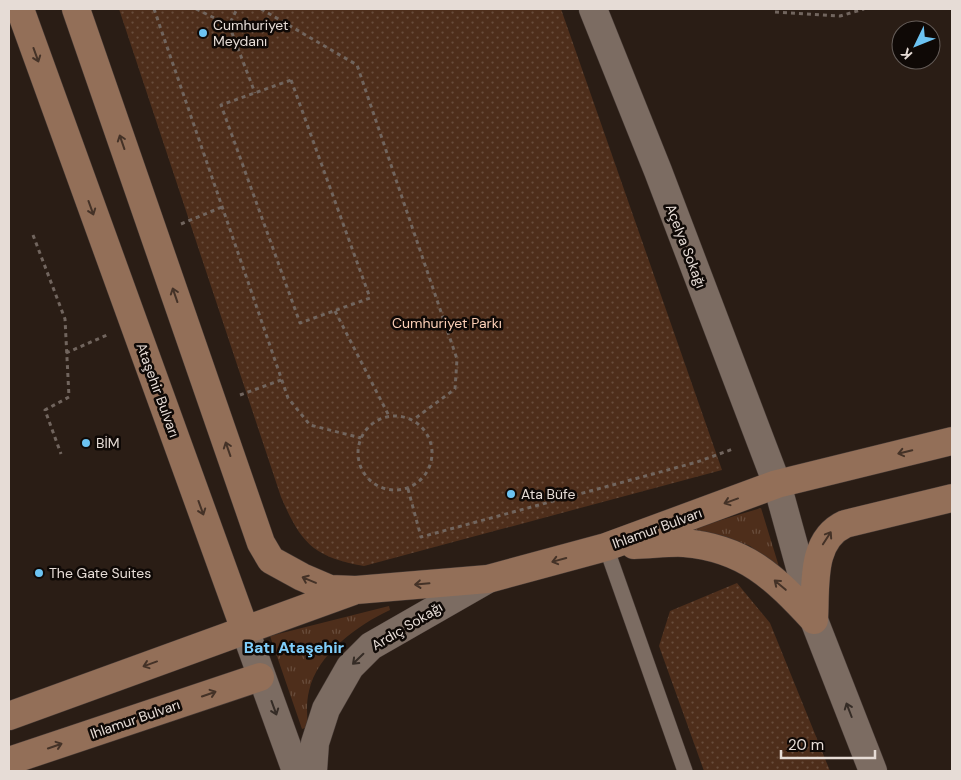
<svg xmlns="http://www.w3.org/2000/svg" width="961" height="780" viewBox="0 0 961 780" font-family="'DM Sans',sans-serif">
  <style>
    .grass { fill: url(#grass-tufts) }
    .park { fill: url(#park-dots) }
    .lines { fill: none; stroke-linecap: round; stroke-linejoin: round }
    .service-casing { stroke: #463a35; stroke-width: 16 }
    .minor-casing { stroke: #463a35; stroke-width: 29 }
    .tertiary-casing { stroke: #463a35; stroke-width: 29 }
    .secondary-casing { stroke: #463a35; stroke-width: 29 }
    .path { stroke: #71655e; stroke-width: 3; stroke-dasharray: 4 4; stroke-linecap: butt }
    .service { stroke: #7c6c62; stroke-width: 15 }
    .minor { stroke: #7c6c62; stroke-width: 28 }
    .tertiary { stroke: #7c6c62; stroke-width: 28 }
    .secondary { stroke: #936f58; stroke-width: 28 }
    .oneway { stroke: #443227 }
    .oneway2 { stroke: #352c26 }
    .poi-dot { fill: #6cc3f2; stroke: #0f0906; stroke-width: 2 }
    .labels { text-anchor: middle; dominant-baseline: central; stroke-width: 5; stroke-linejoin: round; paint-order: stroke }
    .poi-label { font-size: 14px; fill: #e6dcd6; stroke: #0f0906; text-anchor: start }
    .street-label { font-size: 14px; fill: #e6dcd6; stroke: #0f0906 }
    .park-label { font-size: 14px; fill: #fbcfb6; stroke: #0f0906 }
    .quarter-label { font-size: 16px; font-weight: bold; fill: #7fcefb; stroke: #0f0906 }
  </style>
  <defs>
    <pattern id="grass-tufts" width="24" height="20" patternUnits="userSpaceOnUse" patternTransform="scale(1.25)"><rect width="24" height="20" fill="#4e2e1b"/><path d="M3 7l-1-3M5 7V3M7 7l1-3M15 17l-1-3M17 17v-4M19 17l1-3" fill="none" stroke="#684c3b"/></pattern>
    <pattern id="park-dots" width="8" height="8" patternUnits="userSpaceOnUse" patternTransform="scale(1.25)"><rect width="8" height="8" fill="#4e2e1b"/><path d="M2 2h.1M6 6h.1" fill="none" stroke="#684c3b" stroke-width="1.8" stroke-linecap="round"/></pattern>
  </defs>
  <rect width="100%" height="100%" fill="#2a1d15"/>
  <!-- grass -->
  <path class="grass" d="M761 508 780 570 750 546 723 536 688 530Z
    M389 606 390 610C358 625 317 654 309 691 306 703 307 715 308 727L302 729 270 636Z"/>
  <!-- park -->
  <path class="park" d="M119 9H561L722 470 364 566C313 557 301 543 281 497Z
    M737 583 770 623 830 771H704L659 646 670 611Z"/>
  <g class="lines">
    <defs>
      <path id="service" d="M606 547 685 771"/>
      <path id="minor" d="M593 9 658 171 777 484 812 611"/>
      <path id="tertiary" d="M814 620 873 771
        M245 630 296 771
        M313 771 315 743 326 709 350 667 371 646 488 579"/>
      <path id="secondary" d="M20 9 245 630
        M76 9 261 543 271 560 302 577 330 589 356 590 488 579 606 547 777 484 952 441
        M634 545C650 545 668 542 684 543 745 548 775 578 814 620
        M814 620C816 586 810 540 845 524L952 498
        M9 716 353 591
        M9 761 260 677"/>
    </defs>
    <!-- service casing -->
    <use href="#service" class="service-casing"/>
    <!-- minor casing -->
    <use href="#minor" class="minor-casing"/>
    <!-- tertiary casing -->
    <use href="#tertiary" class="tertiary-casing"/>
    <!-- secondary casing -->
    <use href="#secondary" class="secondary-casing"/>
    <!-- path -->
    <path class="path" d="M154 9 288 398 310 425 361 438
      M196 9 229 25 237 9
      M261 9 357 65 457 359 455 389 413 420
      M775 12 840 16 864 9
      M229 25 255 93
      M291 80 370 298 300 323 221 105Z
      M181 224 222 207
      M33 235 65 319 69 397 45 410 61 454
      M335 311 389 416
      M66 353 107 335
      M240 395 281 380
      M358 453a37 37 0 1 1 74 0a37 37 0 1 1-74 0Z
      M408 489 421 537 697 462 733 449"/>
    <!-- service -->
    <use href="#service" class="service"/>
    <!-- minor -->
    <use href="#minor" class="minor"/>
    <!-- tertiary -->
    <use href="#tertiary" class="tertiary"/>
    <!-- secondary -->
    <use href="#secondary" class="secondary"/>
  </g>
  <!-- one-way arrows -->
  <defs><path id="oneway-shaft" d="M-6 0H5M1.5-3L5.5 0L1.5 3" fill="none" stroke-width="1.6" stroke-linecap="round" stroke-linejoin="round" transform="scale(1.25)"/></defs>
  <g class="oneway">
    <use href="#oneway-shaft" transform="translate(36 55) rotate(70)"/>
    <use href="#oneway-shaft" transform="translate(122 142) rotate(-109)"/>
    <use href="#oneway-shaft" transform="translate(91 208) rotate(70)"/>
    <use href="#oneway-shaft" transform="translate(175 295) rotate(-109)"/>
    <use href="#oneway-shaft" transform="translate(228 449) rotate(-109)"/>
    <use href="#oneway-shaft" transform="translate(905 452) rotate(166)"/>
    <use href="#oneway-shaft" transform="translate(731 501) rotate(160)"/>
    <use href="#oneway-shaft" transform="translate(201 508) rotate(70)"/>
    <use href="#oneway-shaft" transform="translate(827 538) rotate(-57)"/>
    <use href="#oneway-shaft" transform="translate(559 560) rotate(165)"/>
    <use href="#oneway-shaft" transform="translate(309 580) rotate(-157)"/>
    <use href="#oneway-shaft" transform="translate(422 584) rotate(175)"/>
    <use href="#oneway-shaft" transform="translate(780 585) rotate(-140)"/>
    <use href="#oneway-shaft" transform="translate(150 664) rotate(160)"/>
    <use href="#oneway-shaft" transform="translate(209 694) rotate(-19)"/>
    <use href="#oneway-shaft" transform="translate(55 746) rotate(-19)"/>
  </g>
  <g class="oneway2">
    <use href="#oneway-shaft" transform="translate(358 659) rotate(136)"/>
    <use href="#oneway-shaft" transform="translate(274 708) rotate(70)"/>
    <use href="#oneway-shaft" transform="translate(849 710) rotate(-111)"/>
  </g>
  <!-- markers -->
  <g class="poi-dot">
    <circle cx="203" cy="33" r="5"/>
    <circle cx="86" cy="443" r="5"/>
    <circle cx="511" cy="494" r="5"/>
    <circle cx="39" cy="573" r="5"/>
  </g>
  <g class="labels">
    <!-- poi labels -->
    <g class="poi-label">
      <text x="213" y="25">Cumhuriyet<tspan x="213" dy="16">Meydanı</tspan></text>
      <text x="96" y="443">BİM</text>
      <text x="521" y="494">Ata Büfe</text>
      <text x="49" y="573">The Gate Suites</text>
    </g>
    <!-- street labels -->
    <g class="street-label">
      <text transform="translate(686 246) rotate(69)">Açelya Sokağı</text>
      <text transform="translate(158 390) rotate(70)">Ataşehir Bulvarı</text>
      <text transform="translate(657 528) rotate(-20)">Ihlamur Bulvarı</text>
      <text transform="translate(407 626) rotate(-31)">Ardıç Sokağı</text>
      <text transform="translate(135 719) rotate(-19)">Ihlamur Bulvarı</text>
    </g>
    <!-- park labels -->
    <g class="park-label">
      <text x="447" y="323">Cumhuriyet Parkı</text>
    </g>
    <!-- quarter labels -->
    <g class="quarter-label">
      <text x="294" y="647">Batı Ataşehir</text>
    </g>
  </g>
  <!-- border -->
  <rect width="961" height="780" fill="none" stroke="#e6dcd6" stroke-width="20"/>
  <!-- north arrow -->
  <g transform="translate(916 45) rotate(227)"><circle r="24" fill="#0f0906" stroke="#655d59"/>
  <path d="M0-4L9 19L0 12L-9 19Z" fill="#6cc3f2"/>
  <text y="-8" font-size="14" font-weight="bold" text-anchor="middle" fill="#e6dcd6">K</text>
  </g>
  <!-- scale -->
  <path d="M781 750v8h94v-8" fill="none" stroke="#e6dcd6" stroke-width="2.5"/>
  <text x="788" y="750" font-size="15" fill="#e6dcd6" stroke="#0f0906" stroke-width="4" paint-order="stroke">20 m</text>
</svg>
